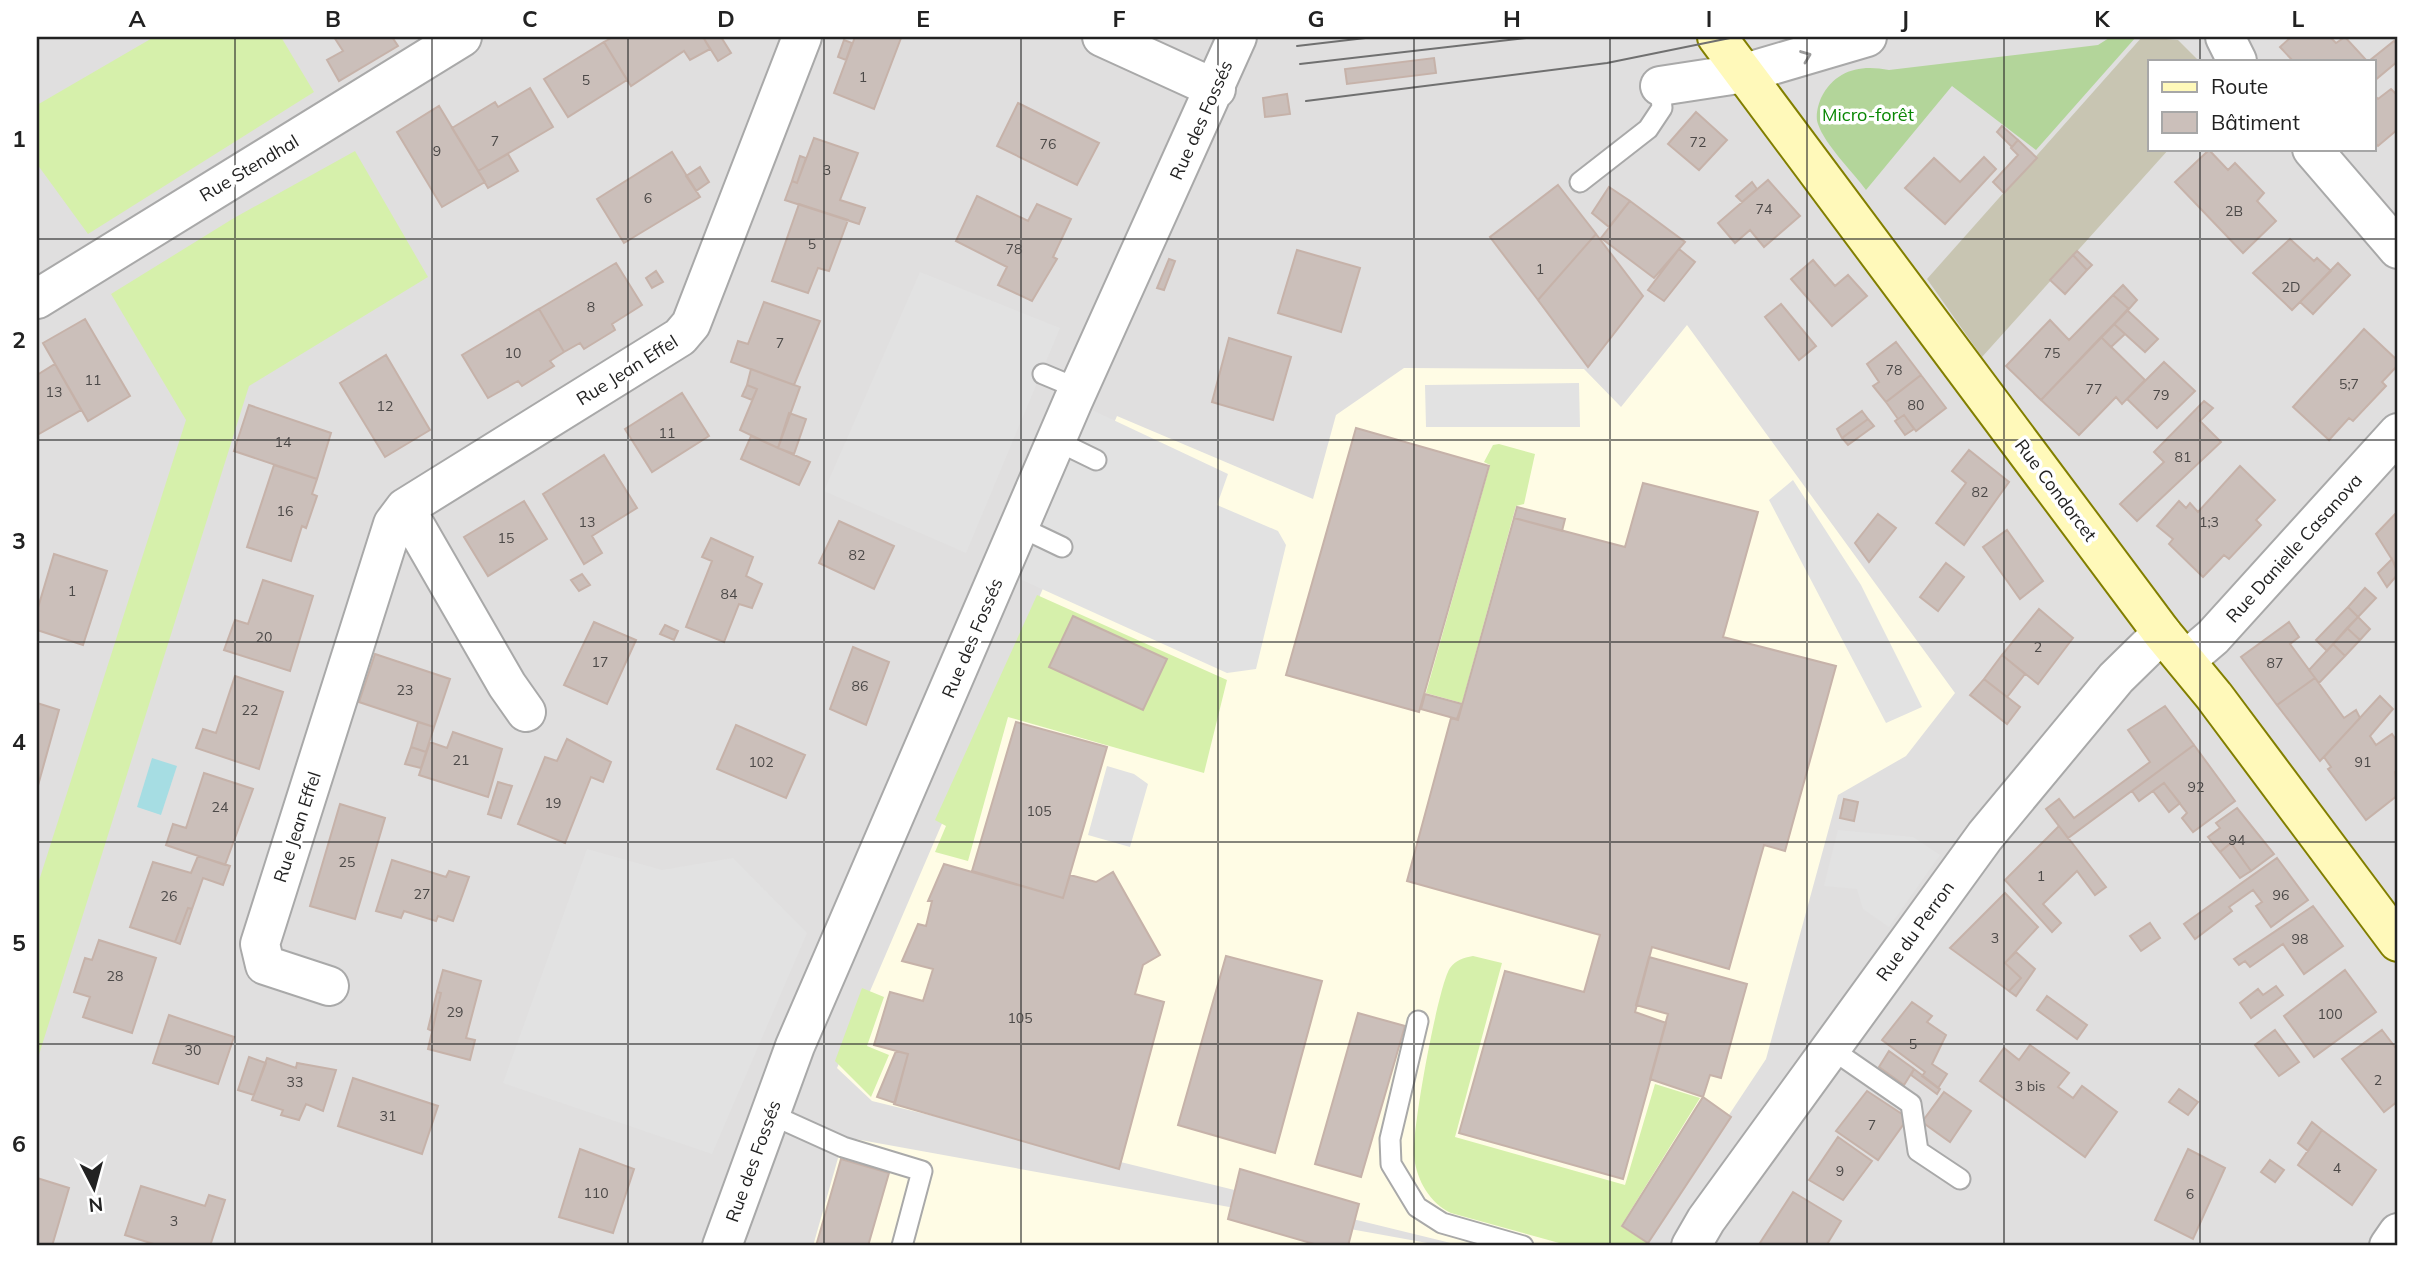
<svg xmlns="http://www.w3.org/2000/svg" width="2435" height="1283" viewBox="0 0 2435 1283" font-family="Mulish,sans-serif">
  <style>
    .residential { fill: #e0dfdf; fill-rule: evenodd }
    .education { fill: #fffce5 }
    .construction { fill: #c8c5b2 }
    .grass { fill: #d6f0ab }
    .forest { fill: #b3d59a }
    .parking { fill: #e2e2e2 }
    .water { fill: #a6dde3 }
    .building { fill: #cbbfba; stroke: #c6b2a9; stroke-width: 2 }
    .lines { fill: none; stroke-linecap: round; stroke-linejoin: round }
    .lane-casing { stroke: #a9a9a9; stroke-width: 23 }
    .street-casing { stroke: #a9a9a9; stroke-width: 42 }
    .secondary-casing { stroke: #827f00; stroke-width: 42 }
    .lane { stroke: #fff; stroke-width: 19 }
    .street { stroke: #fff; stroke-width: 38 }
    .secondary { stroke: #fff9ba; stroke-width: 38 }
    .tram { stroke: #707070; stroke-width: 2 }
    .oneway { stroke: #9c9c9c }
    .grid { fill: none; stroke: #222; stroke-width: 2; stroke-opacity: 0.55 }
    .labels { text-anchor: middle; dominant-baseline: central; stroke-width: 7; stroke-linejoin: round; paint-order: stroke }
    .number-label { font-size: 14px; fill: #4c4948 }
    .park-label { font-size: 18px; fill: #098704; stroke: #fff }
    .street-label { font-size: 18px; fill: #222; stroke: #fff }
    .neatline { fill: none; stroke: #222; stroke-width: 2.5 }
    .grid-label { font-size: 23px; text-anchor: middle; font-weight: bold; fill: #222 }
  </style>
  <rect width="100%" height="100%" fill="#f3eee8"/>
  <!-- residential -->
  <path class="residential" d="M37 37H2398V1246H37ZM2150 61H2374V149H2150Z"/>
  <!-- education -->
  <path class="education" d="M1687 325 1955 693 1906 756 1838 795 1766 1059 1642 1246H1463L872 1101 837 1068 1117 416 1313 499 1336 415 1404 368 1584 369 1621 407Z
    M844 1137 1444 1246H813Z"/>
  <!-- construction -->
  <path class="construction" d="M2142 37 2178 40 2199 61H2150V149H2169L1982 357 1927 279Z"/>
  <!-- grass -->
  <path class="grass" d="M154 37H281L314 92 88 234 37 164V105Z
    M355 151 428 277 249 386 37 1061V887L186 420 111 294 234 218Z
    M1499 444 1535 454 1524 504 1516 506 1462 703 1426 693 1490 465 1484 462 1493 445Z
    M1037 595 1227 680 1204 773 1008 717 968 861 935 852 946 826 935 820Z
    M1473 956 1502 963 1455 1137 1625 1185 1655 1084 1700 1098 1621 1226 1647 1243 1645 1246H1570L1451 1213C1430 1203 1417 1181 1414 1157 1411 1134 1438 986 1450 968 1456 960 1463 958 1473 956Z
    M862 988 884 997 867 1046 889 1055 871 1097 835 1061Z"/>
  <!-- forest -->
  <path class="forest" d="M2136 37 2036 150 1952 86 1866 190C1853 172 1825 145 1818 124 1815 117 1818 105 1821 98 1835 70 1860 64 1889 70L2098 45 2109 38Z"/>
  <!-- parking -->
  <path class="parking" d="M920 272 1060 328 966 553 824 491Z
    M1579 383 1580 427H1426L1425 385Z
    M1073 401 1228 474 1217 505 1278 531 1286 545 1256 669 1227 673 1002 571Z
    M1793 480 1861 585 1922 707 1886 723 1769 500Z
    M1107 766 1134 774 1148 784 1130 847 1088 835Z
    M1838 830 1913 837 1940 855 1889 927 1863 909 1857 889 1824 886Z
    M587 849 662 870 733 858 807 933 712 1154 503 1083Z"/>
  <!-- water -->
  <path class="water" d="M152 758 177 766 161 815 137 807Z"/>
  <!-- building -->
  <path class="building" d="M334 37H392L398 46 339 81 327 60 343 51Z
    M613 37H703L710 49 690 60 684 51 631 86 604 42Z
    M703 37H721L731 53 718 61Z
    M855 37 901 38 874 109 834 93Z
    M2291 37H2330L2336 43 2345 37 2367 61H2293L2280 47Z
    M844 40 852 43 846 60 838 57Z
    M2394 41 2398 46V61L2374 81V61H2369Z
    M604 42 627 80 568 117 544 79Z
    M1434 58 1436 73 1347 84 1345 69Z
    M530 88 553 127 478 171 452 128 495 102 498 107Z
    M2391 89 2398 96V129L2378 146 2374 142V95L2378 99Z
    M1287 94 1290 114 1265 117 1263 98Z
    M1018 103 1099 143 1077 185 997 146Z
    M439 106 485 182 442 207 397 132Z
    M1696 112 1727 140 1699 170 1668 144Z
    M2002 126 2018 140 2012 147 1997 132Z
    M814 138 858 153 840 200 865 208 859 224 785 200 792 181 797 183Z
    M2018 140 2037 158 2004 193 1993 182 2018 155 2011 148Z
    M2209 150 2228 170 2235 163 2264 193 2257 201 2276 221 2243 253 2175 182Z
    M672 152 700 197 624 243 597 199Z
    M508 154 518 171 488 188 478 171Z
    M800 156 806 158 797 183 792 181Z
    M1984 157 1996 169 1945 224 1905 188 1934 158 1960 182Z
    M700 167 709 182 696 191 686 176Z
    M1768 180 1800 216 1764 247 1750 230 1735 243 1718 223Z
    M1752 182 1757 189 1742 202 1736 196Z
    M1558 185 1596 234 1538 300 1490 237Z
    M1609 187 1630 201 1609 227 1592 213Z
    M977 196 1028 221 1037 204 1071 219 1053 257 1057 259 1032 301 998 285 1007 267 956 241Z
    M1630 201 1685 242 1654 278 1601 238Z
    M799 204 848 220 829 271 818 268 808 293 772 281Z
    M1596 234 1643 296 1588 367 1538 300Z
    M2290 239 2314 261 2317 258 2331 271 2292 310 2253 273Z
    M1679 249 1695 262 1664 301 1648 290Z
    M1297 250 1360 268 1341 332 1278 313Z
    M2077 251 2092 265 2087 270 2073 255Z
    M2073 255 2087 270 2065 294 2050 280Z
    M1169 259 1175 261 1164 290 1157 288Z
    M1813 260 1835 286 1848 275 1867 296 1832 326 1791 279Z
    M616 263 642 305 612 324 615 330 584 349 580 343 564 352 539 309Z
    M2338 263 2350 275 2313 314 2300 302Z
    M656 271 663 282 652 288 646 278Z
    M2123 285 2137 300 2129 309 2113 295Z
    M2113 295 2129 309 2041 400 2006 366 2050 320 2069 340Z
    M764 302 820 321 794 385 731 362 738 341 748 344Z
    M1781 304 1816 346 1799 360 1765 317Z
    M539 309 564 352 550 361 554 366 522 386 518 381 488 398 462 355Z
    M2127 310 2158 339 2145 352 2114 324Z
    M85 319 130 396 88 421 43 343Z
    M2114 324 2125 334 2111 347 2101 337Z
    M2364 329 2398 361V365L2382 382 2386 386 2353 421 2349 418 2329 440 2293 407Z
    M2101 337 2145 380 2122 404 2116 397 2079 435 2041 400Z
    M1229 338 1291 357 1273 420 1212 402Z
    M1896 342 1921 375 1886 402 1873 386 1879 382 1867 364Z
    M386 355 430 430 385 457 340 383Z
    M2164 362 2195 391 2157 428 2127 399Z
    M55 364 81 410 37 435V375Z
    M751 369 800 387 778 448 740 430 757 389 747 385Z
    M1921 375 1946 408 1916 431 1904 415 1898 419 1886 402Z
    M747 385 757 389 752 400 742 396Z
    M682 393 709 436 652 472 625 429Z
    M2204 401 2213 408 2200 421 2221 442 2137 521 2120 504 2164 462 2154 452Z
    M249 405 331 433 317 479 234 451Z
    M1862 411 1868 419 1842 438 1837 429Z
    M789 413 806 419 794 454 778 448Z
    M1904 415 1914 429 1905 435 1895 421Z
    M1868 419 1874 426 1848 445 1842 438Z
    M1356 428 1489 466 1419 712 1286 675Z
    M751 436 810 462 799 485 741 459Z
    M1969 450 2009 482 1964 545 1936 523 1966 483 1952 471Z
    M604 455 637 508 592 536 602 553 584 564 543 494Z
    M274 465 317 479 312 494 317 496 306 528 302 526 291 561 247 547Z
    M2240 466 2275 500 2256 520 2261 525 2229 559 2224 555 2203 577 2169 544 2173 539 2157 526 2179 501 2186 508 2190 503 2198 512Z
    M1643 483 1758 512 1723 637 1836 666 1785 851 1764 845 1729 969 1652 947 1635 1012 1666 1023 1623 1179 1459 1133 1505 971 1584 992 1600 935 1407 881 1451 718 1458 720 1514 518 1625 547Z
    M524 501 547 539 488 576 464 537Z
    M1517 507 1565 519 1562 531 1514 518Z
    M2398 511V569L2376 534Z
    M1878 514 1896 528 1869 562 1855 543Z
    M839 521 894 546 874 589 819 563Z
    M2007 530 2043 581 2020 599 1983 547Z
    M711 538 753 557 746 576 762 584 752 608 739 604 724 642 686 627 712 561 702 557Z
    M54 554 107 571 83 645 37 630V611Z
    M2392 559 2398 574 2387 587 2378 573Z
    M1946 563 1964 577 1938 611 1920 597Z
    M582 574 590 585 579 591 571 580Z
    M263 580 313 596 290 671 224 650 235 620 248 624Z
    M2365 588 2376 598 2358 617 2348 607Z
    M2348 607 2358 617 2327 651 2316 640Z
    M2039 609 2073 638 2038 684 2002 655Z
    M1073 616 1167 659 1143 710 1049 667Z
    M2358 617 2370 629 2360 640 2347 628Z
    M594 622 636 640 607 704 564 685Z
    M2289 622 2299 637 2290 644 2315 678 2277 705 2241 657Z
    M665 625 678 631 674 640 660 634Z
    M2347 628 2360 640 2345 656 2333 644Z
    M2333 644 2345 656 2319 683 2309 670Z
    M853 647 889 662 866 725 830 709Z
    M375 654 450 679 434 727 359 702Z
    M2002 655 2025 674 2007 697 1984 679Z
    M235 676 283 692 259 769 196 748 203 729 216 733Z
    M2315 678 2344 718 2356 710 2360 718 2320 761 2277 705Z
    M1984 679 2020 707 2007 724 1970 695Z
    M1425 694 1462 704 1457 719 1421 709Z
    M2380 696 2393 709 2370 736 2376 745 2392 734 2398 743V770L2395 772 2398 795 2366 820 2328 769 2331 767 2324 757Z
    M37 703 59 710 37 789Z
    M2165 706 2194 745 2068 838 2046 809 2059 799 2074 818 2150 762 2128 730Z
    M418 722 434 727 426 752 411 747Z
    M1016 722 1107 747 1063 898 972 871Z
    M736 725 805 755 786 798 717 769Z
    M453 732 502 749 488 797 419 775 430 742 447 748Z
    M567 739 611 762 603 782 591 777 565 843 518 824 545 757 557 761Z
    M2194 745 2235 801 2193 832 2182 818 2187 813 2164 783 2139 801 2132 791Z
    M411 747 426 752 421 768 405 764Z
    M204 773 253 789 225 865 166 845 173 824 186 828Z
    M498 782 512 786 501 818 488 814Z
    M2164 783 2180 803 2169 812 2153 791Z
    M1844 799 1858 802 1854 821 1840 818Z
    M340 804 385 818 355 919 310 906Z
    M2237 808 2274 854 2251 871 2231 843 2220 852 2208 837 2220 828 2216 823Z
    M2059 826 2106 887 2095 895 2077 871 2043 904 2061 923 2052 932 2005 880Z
    M2231 843 2251 871 2240 878 2220 852Z
    M198 856 230 866 223 885 203 878 192 909 188 908 175 942 130 927 153 862 191 873Z
    M2277 858 2308 900 2271 927 2256 906 2262 902 2253 890 2229 907 2232 911 2195 939 2184 924Z
    M392 860 446 877 449 871 469 877 453 921 438 916 436 921 404 911 401 918 376 911Z
    M944 864 1063 898 1070 875 1096 882 1113 872 1160 955 1143 965 1135 994 1164 1002 1119 1169 894 1104 908 1054 874 1045 890 992 923 1001 933 969 902 961 918 924 926 926 932 901H928Z
    M2005 893 2038 927 2005 963 2021 978 2009 991 1950 948Z
    M2313 906 2343 946 2304 974 2283 944 2250 967 2245 961 2239 965 2234 959Z
    M188 908 192 909 180 944 175 942Z
    M2150 923 2160 938 2141 951 2130 936Z
    M99 940 156 958 132 1033 83 1017 90 997 74 992 85 958 92 960Z
    M2016 952 2035 969 2016 996 2009 991 2021 978 2005 963Z
    M1226 956 1322 981 1275 1153 1178 1125Z
    M1649 957 1747 984 1721 1078 1710 1075 1703 1097 1650 1079 1668 1014 1636 1005Z
    M443 970 481 981 466 1038 475 1040 470 1060 428 1049 441 993 437 992Z
    M2345 970 2376 1012 2314 1057 2284 1016Z
    M2276 986 2283 995 2251 1018 2240 1003 2258 989 2263 995Z
    M437 992 441 993 432 1031 428 1029Z
    M2047 996 2087 1025 2077 1039 2037 1010Z
    M1912 1002 1932 1016 1927 1022 1946 1035 1932 1064 1947 1074 1938 1088 1922 1076 1925 1072 1882 1040Z
    M1358 1013 1405 1026 1361 1177 1315 1164Z
    M169 1015 234 1037 218 1084 153 1063Z
    M2275 1030 2299 1062 2279 1076 2255 1045Z
    M2382 1030 2398 1051V1101L2384 1112 2342 1059Z
    M2030 1045 2069 1073 2058 1087 2073 1098 2082 1086 2117 1112 2085 1157 1980 1081 2004 1048 2019 1060Z
    M896 1051 908 1054 895 1103 877 1097Z
    M1889 1051 1914 1069 1904 1085 1879 1067Z
    M249 1057 266 1063 254 1095 238 1090Z
    M267 1058 296 1068 297 1063 336 1070 323 1111 306 1104 299 1120 281 1115 283 1110 252 1100Z
    M1914 1069 1940 1089 1937 1094 1911 1075Z
    M353 1078 438 1106 422 1154 338 1126Z
    M2179 1089 2198 1102 2188 1115 2169 1102Z
    M1867 1091 1908 1118 1878 1160 1836 1131Z
    M1944 1092 1971 1111 1950 1142 1922 1122Z
    M1703 1097 1731 1117 1648 1243 1622 1226Z
    M2312 1122 2322 1130 2308 1151 2298 1143Z
    M2322 1130 2376 1170 2352 1205 2298 1165Z
    M1838 1137 1872 1161 1843 1200 1809 1180Z
    M580 1149 634 1169 613 1233 559 1217Z
    M2188 1149 2225 1168 2193 1239 2155 1220Z
    M841 1159 889 1173 868 1246H816Z
    M2270 1160 2284 1170 2275 1182 2261 1172Z
    M1240 1169 1359 1204 1348 1246H1321L1228 1219Z
    M37 1178 69 1188 52 1246H37Z
    M141 1186 205 1206 209 1195 225 1200 210 1246H160L125 1235Z
    M1793 1192 1841 1221 1826 1246H1758Z"/>
  <g class="lines">
    <defs>
      <path id="lane" d="M1580 182 1648 129 1662 108 1660 86
        M1043 374 1079 389
        M1057 441 1096 460
        M1020 527 1062 547
        M1418 1021 1390 1139 1391 1164 1417 1207 1442 1223 1523 1246
        M1830 1048 1911 1104 1918 1151 1960 1179
        M770 1114 843 1147 922 1171 902 1246"/>
      <path id="street" d="M1102 37 1216 89
        M2225 37 2237 61
        M1660 86 1745 73 1867 37
        M2312 149 2398 249
        M37 299 462 37
        M405 508 507 685 526 712
        M2186 660 2213 637 2398 433
        M329 986 265 965 260 944 393 524 405 508 680 337 691 324 802 37
        M722 1246 795 1046 834 956 1073 401 1237 37
        M1691 1246 1706 1220 1985 836 2116 678 2162 633
        M2389 1246 2398 1233"/>
      <path id="secondary" d="M1717 37 2162 633 2214 696 2398 942"/>
    </defs>
    <!-- lane casing -->
    <use href="#lane" class="lane-casing"/>
    <!-- street casing -->
    <use href="#street" class="street-casing"/>
    <!-- secondary casing -->
    <use href="#secondary" class="secondary-casing"/>
    <!-- lane -->
    <use href="#lane" class="lane"/>
    <!-- street -->
    <use href="#street" class="street"/>
    <!-- secondary -->
    <use href="#secondary" class="secondary"/>
    <!-- tram -->
    <path class="tram" d="M1297 46 1374 37
      M1300 64 1535 37
      M1306 101 1607 63 1735 37"/>
  </g>
  <!-- one-way arrows -->
  <defs><path id="oneway-chevron" d="M-2-3.5L2.5 0L-2 3.5" fill="none" stroke-width="1.6" stroke-linecap="round" stroke-linejoin="round" transform="scale(1.75)"/></defs>
  <use class="oneway" href="#oneway-chevron" transform="translate(1806 56) rotate(-21)"/>
  <!-- grid -->
  <path class="grid" d="M235 37V1246M432 37V1246M628 37V1246M824 37V1246M1021 37V1246M1218 37V1246M1414 37V1246M1610 37V1246M1807 37V1246M2004 37V1246M2200 37V61M2200 149V1246M37 239H2398M37 440H2398M37 642H2398M37 842H2398M37 1044H2398"/>
  <g class="labels">
    <!-- number labels -->
    <g class="number-label">
      <text x="863" y="77">1</text>
      <text x="586" y="80">5</text>
      <text x="495" y="141">7</text>
      <text x="1698" y="142">72</text>
      <text x="1048" y="144">76</text>
      <text x="437" y="151">9</text>
      <text x="827" y="170">3</text>
      <text x="648" y="198">6</text>
      <text x="1764" y="209">74</text>
      <text x="2234" y="211">2B</text>
      <text x="812" y="244">5</text>
      <text x="1014" y="249">78</text>
      <text x="1540" y="269">1</text>
      <text x="2291" y="287">2D</text>
      <text x="591" y="307">8</text>
      <text x="780" y="343">7</text>
      <text x="513" y="353">10</text>
      <text x="2052" y="353">75</text>
      <text x="1894" y="370">78</text>
      <text x="93" y="380">11</text>
      <text x="2349" y="384">5;7</text>
      <text x="2094" y="389">77</text>
      <text x="54" y="392">13</text>
      <text x="2161" y="395">79</text>
      <text x="1916" y="405">80</text>
      <text x="385" y="406">12</text>
      <text x="667" y="433">11</text>
      <text x="283" y="442">14</text>
      <text x="2183" y="457">81</text>
      <text x="1980" y="492">82</text>
      <text x="285" y="511">16</text>
      <text x="587" y="522">13</text>
      <text x="2209" y="522">1;3</text>
      <text x="506" y="538">15</text>
      <text x="857" y="555">82</text>
      <text x="72" y="591">1</text>
      <text x="729" y="594">84</text>
      <text x="264" y="637">20</text>
      <text x="2038" y="647">2</text>
      <text x="600" y="662">17</text>
      <text x="2275" y="663">87</text>
      <text x="860" y="686">86</text>
      <text x="405" y="690">23</text>
      <text x="250" y="710">22</text>
      <text x="461" y="760">21</text>
      <text x="761" y="762">102</text>
      <text x="2363" y="762">91</text>
      <text x="2196" y="787">92</text>
      <text x="553" y="803">19</text>
      <text x="220" y="807">24</text>
      <text x="1039" y="811">105</text>
      <text x="2237" y="840">94</text>
      <text x="347" y="862">25</text>
      <text x="2041" y="876">1</text>
      <text x="422" y="894">27</text>
      <text x="2281" y="895">96</text>
      <text x="169" y="896">26</text>
      <text x="1995" y="938">3</text>
      <text x="2300" y="939">98</text>
      <text x="115" y="976">28</text>
      <text x="455" y="1012">29</text>
      <text x="2330" y="1014">100</text>
      <text x="1020" y="1018">105</text>
      <text x="1913" y="1044">5</text>
      <text x="193" y="1050">30</text>
      <text x="2378" y="1080">2</text>
      <text x="295" y="1082">33</text>
      <text x="2030" y="1086">3 bis</text>
      <text x="388" y="1116">31</text>
      <text x="1872" y="1125">7</text>
      <text x="2337" y="1168">4</text>
      <text x="1840" y="1171">9</text>
      <text x="596" y="1193">110</text>
      <text x="2190" y="1194">6</text>
      <text x="174" y="1221">3</text>
    </g>
    <!-- park labels -->
    <g class="park-label">
      <text x="1868" y="114">Micro-forêt</text>
    </g>
    <!-- street labels -->
    <g class="street-label">
      <text transform="translate(1201 120) rotate(-66)">Rue des Fossés</text>
      <text transform="translate(249 168) rotate(-31)">Rue Stendhal</text>
      <text transform="translate(627 370) rotate(-32)">Rue Jean Effel</text>
      <text transform="translate(2056 490) rotate(53)">Rue Condorcet</text>
      <text transform="translate(2294 548) rotate(-48)">Rue Danielle Casanova</text>
      <text transform="translate(972 638) rotate(-67)">Rue des Fossés</text>
      <text transform="translate(297 827) rotate(-72)">Rue Jean Effel</text>
      <text transform="translate(1915 931) rotate(-54)">Rue du Perron</text>
      <text transform="translate(753 1161) rotate(-70)">Rue des Fossés</text>
    </g>
  </g>
  <!-- border -->
  <rect width="2435" height="1283" fill="none" stroke="#ffffff" stroke-width="77"/>
  <!-- legend -->
  <rect x="2148" y="60" width="228" height="91" fill="#ffffff" stroke="#a7a7a7" stroke-width="2"/>
  <rect x="2162" y="82" width="35" height="10" fill="#fff9ba" stroke="#a7a7a7" stroke-width="2"/>
  <text x="2211" y="94" font-size="21" fill="#222222">Route</text>
  <rect x="2162" y="112" width="35" height="21" fill="#cbbfba" stroke="#a7a7a7" stroke-width="2"/>
  <text x="2211" y="130" font-size="21" fill="#222222">Bâtiment</text>
  <!-- north arrow -->
  <g transform="translate(94 1188) rotate(174)" stroke="#ffffff" stroke-width="5" paint-order="stroke">
  <path d="M0-5L12 26L0 18L-12 26Z" fill="#222222"/>
  <text y="-10" font-size="19" font-weight="bold" text-anchor="middle" fill="#222222">N</text>
  </g>
  <rect x="38" y="38" width="2358" height="1206" class="neatline"/>
  <g class="grid-label">
    <text x="137" y="27">A</text>
    <text x="333" y="27">B</text>
    <text x="530" y="27">C</text>
    <text x="726" y="27">D</text>
    <text x="923" y="27">E</text>
    <text x="1119" y="27">F</text>
    <text x="1316" y="27">G</text>
    <text x="1512" y="27">H</text>
    <text x="1709" y="27">I</text>
    <text x="1905" y="27">J</text>
    <text x="2102" y="27">K</text>
    <text x="2298" y="27">L</text>
    <text x="19" y="147">1</text>
    <text x="19" y="348">2</text>
    <text x="19" y="549">3</text>
    <text x="19" y="750">4</text>
    <text x="19" y="951">5</text>
    <text x="19" y="1152">6</text>
  </g>
</svg>
